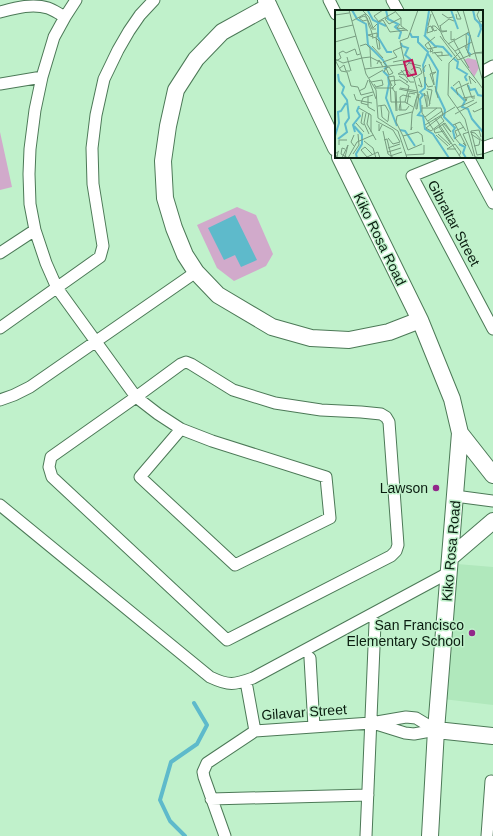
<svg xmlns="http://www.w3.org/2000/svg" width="493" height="836" viewBox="0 0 493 836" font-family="Helvetica,sans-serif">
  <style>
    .built { fill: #b0e8bc }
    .green { fill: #d1aacb }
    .water { fill: #5ebacb }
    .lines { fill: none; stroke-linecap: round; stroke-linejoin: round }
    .stream { stroke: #5ebacb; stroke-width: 4 }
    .street-casing { stroke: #4c7957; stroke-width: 13 }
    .secondary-casing { stroke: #4c7957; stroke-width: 18 }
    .street { stroke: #fff; stroke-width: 11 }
    .secondary { stroke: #fff; stroke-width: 16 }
    .poi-dot { fill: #92278a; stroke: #c0f1cb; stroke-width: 1.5 }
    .labels { text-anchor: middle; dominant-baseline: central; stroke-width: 3; stroke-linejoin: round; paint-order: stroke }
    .street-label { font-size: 14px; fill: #0a1d10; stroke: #c0f1cb }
    .poi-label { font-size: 14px; fill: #0a1d10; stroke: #c0f1cb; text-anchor: end }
    .inset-river { fill: none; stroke: #5ebacb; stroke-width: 2 }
    .inset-road { fill: none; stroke: #779c80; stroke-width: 1 }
    .view { fill: #c2185b; fill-opacity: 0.15; stroke: #c2185b; stroke-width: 2 }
    .inset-edge { fill: none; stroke: #0a1d10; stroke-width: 2 }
  </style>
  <rect width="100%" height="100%" fill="#c0f1cb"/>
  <!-- built -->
  <path class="built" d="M457 564 493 567V705L443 699Z"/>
  <!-- green -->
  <path class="green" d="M0 132 12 187 0 190Z
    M237 207 256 215 273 254 266 266 234 281 217 268 197 225Z"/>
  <!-- water -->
  <path class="water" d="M235 215 257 260 241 267 235 255 224 260 208 228Z"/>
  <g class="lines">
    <!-- stream -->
    <path class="stream" d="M185 836 170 821 160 800 171 762 197 744 207 725 194 703"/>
    <defs>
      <path id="street" d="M76 0 65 17 54 37 42 77 35 110 30 149 29 174 30 204 35 230 46 263 57 288 136 397 158 414 181 429 212 441 326 477 330 518 235 565 140 477 181 429
        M329 0 336 14
        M392 0 398 11
        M0 12C15 8 32 3 48 8 54 10 59 14 65 17
        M482 72 493 66
        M0 84 42 77
        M482 148 493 144
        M459 157 412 176 493 329
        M468 157 493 203
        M0 253 35 230
        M0 328 100 257 103 246 93 184 92 148 96 115 104 79 118 50 129 31 140 15 154 0
        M186 362 191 364 233 390 275 403 321 410 361 412 381 414 386 417 389 422 398 545 396 551 391 556 227 640 52 477 49 467 51 457 136 397 181 364Z
        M0 400 14 395 30 387 196 272
        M455 496 493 501
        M0 505 210 677C229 686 234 685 253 678L448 573
        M310 658 314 727
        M247 687 255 731
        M373 723 405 733 414 734 436 730
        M211 799 368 795
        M225 836 204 777 203 772 207 763 255 731 371 723 406 717 416 718 436 730
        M366 836 375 623
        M487 836 491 781"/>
      <path id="secondary" d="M266 0 336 148
        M269 6 222 32 196 59 176 90 168 126 163 161 165 198 174 228 185 255 196 272 218 295 272 327 311 338 349 340 389 332 420 320
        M340 157 420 320 452 399 460 433 436 730 430 836
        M460 433 493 475
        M451 557 493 521
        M436 730 493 736"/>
    </defs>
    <!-- street casing -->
    <use href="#street" class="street-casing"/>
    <!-- secondary casing -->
    <use href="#secondary" class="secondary-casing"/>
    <!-- street -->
    <use href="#street" class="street"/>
    <!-- secondary -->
    <use href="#secondary" class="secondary"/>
  </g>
  <!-- markers -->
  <g class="poi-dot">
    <circle cx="436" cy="488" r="4"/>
    <circle cx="472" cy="633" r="4"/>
  </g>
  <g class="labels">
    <!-- street labels -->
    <g class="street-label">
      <text transform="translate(454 223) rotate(62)">Gibraltar Street</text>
      <text transform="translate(380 239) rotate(64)">Kiko Rosa Road</text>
      <text transform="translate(451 551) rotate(-85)">Kiko Rosa Road</text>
      <text transform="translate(304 712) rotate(-4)">Gilavar Street</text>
    </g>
    <!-- poi labels -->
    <g class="poi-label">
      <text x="428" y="488">Lawson</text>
      <text x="464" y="625">San Francisco<tspan x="464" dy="16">Elementary School</tspan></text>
    </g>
  </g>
  <!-- overview -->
  <g transform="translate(335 10)">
    <rect width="148" height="148" fill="#c0f1cb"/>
    <path d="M133 48 141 50 144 58 139 67 129 50Z" fill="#d1aacb"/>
    <path class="inset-river" d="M17 0 22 9 31 14 33 35 48 50 52 57 49 59M51 0 53 9 63 14 60 17 66 22 64 29M116 0 123 19M138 0 140 9 148 17M33 1 38 10 51 16M43 13V27M75 23 77 27H83V32L93 42 88 55 89 62M132 23 135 26 133 42 136 45M89 25 100 36 108 37 117 47M90 26 94 1M43 27 52 42H57M143 27 146 19 144 12M66 33 67 36 73 38 70 45 75 49 74 53M93 44 103 61 101 81 110 100 109 107 120 118 118 121 120 129M118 48 123 52 122 58 132 64 130 67 132 71M48 61 53 66 54 74 51 88 62 116M3 64 4 71 9 77 7 83 12 90 14 108 10 114 12 122 3 129M90 67V78L85 82 88 85 85 89 86 101 83 105 88 106 90 119 98 124 114 148M133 75 135 80 140 79 143 85 148 86M116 77 130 91 127 97 133 99 137 109 148 122M19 116 27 125V134L21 144 22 148M65 120 70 121 80 136M20 122 18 115 25 106 22 101 24 96M0 126 4 113 3 102 6 101 11 93M124 134 130 137 128 143 131 148"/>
    <path class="inset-road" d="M14 0 31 64 41 80 43 108 63 121 72 148M27 0 34 7 38 18 42 14M48 0 39 6 44 12 48 10M59 0 66 8V16L73 21M96 0 109 29 119 40 148 79M128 0 148 72M144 1 142 5 145 12 148 11M107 4 113 8 118 7M121 4 122 9H126L122 0M0 5 14 3M52 8 50 9 54 14 66 8M32 10 28 11 24 8 29 6 32 8 34 16 36 20 38 27 33 25M48 10 55 22M17 11 30 4 37 19H41M44 11 60 2M65 14 62 18 70 19M105 15 106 20 107 22 112 21H107M93 16 96 4M96 16 98 21 92 23 93 17 96 16M105 16 114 9 119 11M0 19 18 15M102 20 99 21 97 16H100L105 21M116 21V30L120 29M55 22 72 20M131 24 132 38M33 25 42 23V27L37 28M105 26 123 50 140 43M100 27 90 35 93 39 102 37M41 28 43 39H45M41 28 44 31 45 39M119 31 134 58M0 32 21 26M93 32 98 41 95 42 96 39M113 34 134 22M25 36 31 34 35 38 36 57M37 36 48 48M130 36 135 47M120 41 137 32M99 42 107 51M125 42 114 53 113 85 130 109 140 147 146 148M148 42 140 43H148M97 43 107 42V45M102 46 114 45M12 47 16 61M27 48 35 47 47 53M0 49 8 53 27 48M0 50 6 61 12 62 16 76 23 77 26 85 38 82M1 51 6 48 4 43 8 41 11 43 20 39 22 45 25 44M58 52 68 50 69 52M42 54 44 50 48 57M94 54 97 63 99 73V75L95 64 97 63 101 62 97 65M91 55 88 59 90 72 93 77 98 76M52 56 48 52 62 47 58 41 67 37M71 56 74 53 86 56M5 58 9 55 11 61H15M30 59 70 54M66 60 75 72H79M76 60 80 57 85 58 87 63 79 68M49 62 51 58 54 57 58 63 54 65 51 58M71 65 73 63 70 60 63 64 71 65M64 66 73 72H71M34 68 48 60M34 70 41 89M36 72 47 70 48 75 41 77 39 74M132 74 137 88H140M136 74 134 66 141 73M83 75 87 77 84 68M57 76 53 67 59 66 60 75M100 76 103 88M118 76 124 71 126 76M126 77 131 91 132 88M40 78H59M65 78 82 81M64 79 83 83M92 79 97 80 94 96M24 81 30 78 33 70M61 81 62 101M92 81 95 94M83 83 79 68 71 59 65 31 73 28 83 0M19 84 21 90 37 93M84 84 82 99H81V90ZM123 85 121 79 134 73M33 86V97L40 101M91 86 89 83 92 97V85M128 88 140 86M70 92 74 76 65 70 55 71 56 92H70L78 97M65 94 64 100H71L74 96M72 94 74 83 80 84M33 95 26 93 28 88 38 85M87 95V103L98 119M43 96 50 95 54 102 53 111M46 96 47 107 53 112M24 98 36 105V122M87 98H106L108 105 91 118M122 98 139 90M66 100 65 87 68 85 76 87M138 100 139 102 148 98M61 101 60 82 57 78 61 74M28 102 26 113 29 115M31 103 29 113 34 124M34 103 32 114 41 130M120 104 142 92M90 107 102 98M100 108 126 148M41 111 58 120M93 111 107 101M21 113 29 122M108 113 116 122M44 114V121L47 115M107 114 119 132M120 114 131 136 128 133M90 115 120 97M118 115 125 112 131 121M77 117 76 120 77 104 83 83M104 117 116 134M91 118 96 121 109 111 106 107M99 120 110 113 116 122M99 120 100 123 109 121M48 121 53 144 59 148M136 121 142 145 147 144M136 121 144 120 146 127M134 122 128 124 138 146M135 122 140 123 148 132M103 124 115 135M136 124 145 130 144 135 139 136M19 125 16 132 19 136M101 125 113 136M68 126 61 112 62 106 77 102M122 126 120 121 129 117M53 128 58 134 65 132 58 120M49 130 52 129 56 145M29 131 38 138 41 148M120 134 112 139H121M120 134 126 142 124 146M125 134 120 128 126 124M4 135V130H12M53 138 65 134M10 139 7 138 6 144 13 148 22 132 38 125M73 140 68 126 83 122 87 125 88 132M73 140 87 134M3 142 2 147 0 144 4 141M53 142 66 138M18 144 24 135 23 124M37 144 30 137 26 140 32 147 43 142 45 148M71 145 89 144V135M55 146 67 142M7 148 13 135 10 147"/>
    <path class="view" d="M77 50 81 64 73 66 69 52Z"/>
    <rect width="148" height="148" class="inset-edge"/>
  </g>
</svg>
